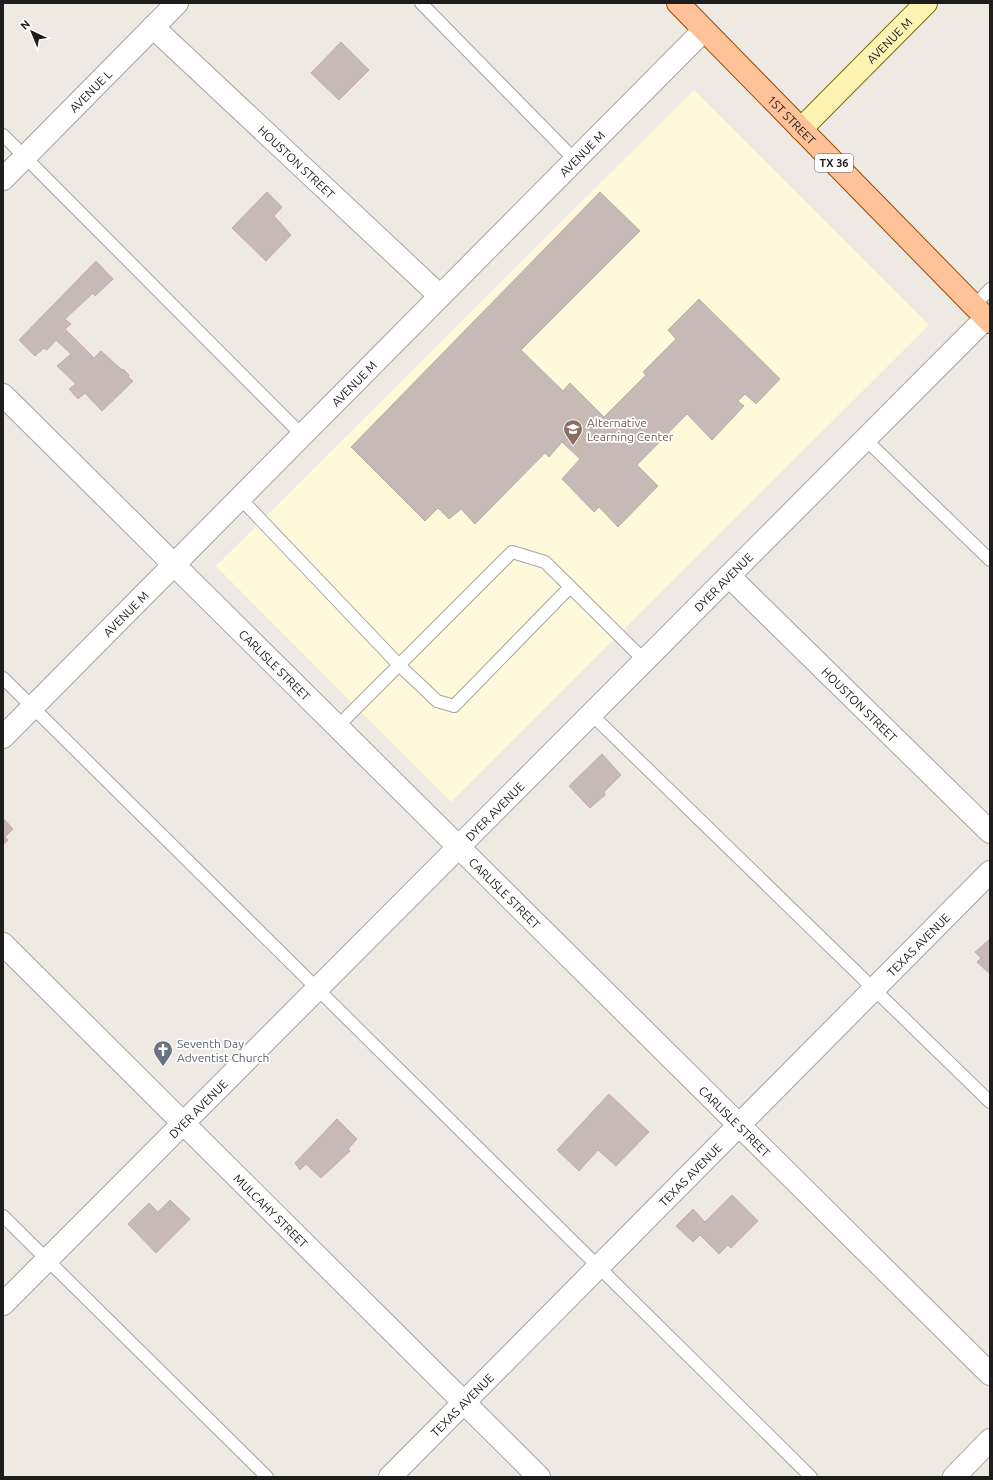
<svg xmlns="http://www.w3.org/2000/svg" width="993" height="1480" viewBox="0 0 993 1480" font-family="Ubuntu,sans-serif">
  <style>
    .education { fill: #fff9dc }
    .building { fill: #c7bab6; stroke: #c2aca4 }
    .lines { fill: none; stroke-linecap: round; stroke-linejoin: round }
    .lane-casing { stroke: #a4a4a4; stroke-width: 14 }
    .street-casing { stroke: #a4a4a4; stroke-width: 24 }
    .secondary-casing { stroke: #797100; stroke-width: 24 }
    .primary-casing { stroke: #974b00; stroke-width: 24 }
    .lane { stroke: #fff; stroke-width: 12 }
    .street { stroke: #fff; stroke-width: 22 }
    .secondary { stroke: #fdf4b3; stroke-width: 22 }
    .primary { stroke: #ffc198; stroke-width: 22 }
    .labels { text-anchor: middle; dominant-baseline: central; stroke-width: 3.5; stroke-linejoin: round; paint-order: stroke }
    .shield { fill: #fff; stroke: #616161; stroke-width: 1 }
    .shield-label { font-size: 11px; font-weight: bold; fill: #1d1d1d }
    .street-label { font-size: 12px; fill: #1d1d1d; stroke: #fff }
    .education-label { font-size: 12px; fill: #785e54; stroke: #fff; text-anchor: start }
    .worship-label { font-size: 12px; fill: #5b616d; stroke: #fff; text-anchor: start }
  </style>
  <rect width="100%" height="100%" fill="#efe9e3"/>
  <!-- education -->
  <path class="education" d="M694 90 929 325 451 802 216 566Z"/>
  <!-- building -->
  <path class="building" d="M341 42 369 70 339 100 311 73Z
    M267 192 282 207 274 216 291 235 266 261 232 228Z
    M600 192 640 231 521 350 563 391 570 383 604 417 646 375 643 372 676 339 668 330 699 299 780 379 756 404 745 394 738 401 744 406 712 440 687 414 637 465 658 486 618 527 599 507 594 512 562 479 580 459 562 442 549 457 545 453 475 524 461 509 449 519 438 508 425 521 351 447Z
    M96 261 113 279 95 296 93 293 65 319 71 324 65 329 94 358 101 351 122 370 123 369 129 375 128 377 133 381 102 411 85 393 78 399 69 389 76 384 57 366 71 354 56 340 47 350 44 348 35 356 19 340Z
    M602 754 621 775 604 792 605 795 590 808 569 786Z
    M3 818 13 829 5 837 8 840 3 845Z
    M990 939V974L977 962 981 958 975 952Z
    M609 1094 649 1132 616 1166 598 1150 579 1171 557 1150Z
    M337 1119 357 1139 348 1149 350 1151 321 1178 306 1164 300 1170 295 1163Z
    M732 1195 758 1221 731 1248 728 1245 719 1254 700 1235 693 1242 676 1226 693 1209 705 1222Z
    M170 1200 190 1219 156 1253 128 1224 149 1203 158 1212Z"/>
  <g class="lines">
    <defs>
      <path id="lane" d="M421 3 575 160
        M3 135 302 435
        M974 306 990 289
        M865 439 990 560
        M240 498 399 665 437 701 454 706 570 587
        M3 678 811 1477
        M591 714 990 1102
        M337 727 512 552 545 562 645 661
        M3 1216 267 1477"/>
      <g id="street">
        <path id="s1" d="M153 27 440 296"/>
        <path id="s2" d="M3 179 177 3"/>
        <path id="s3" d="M3 395 990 1374"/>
        <path id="s4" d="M729 576 990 832"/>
        <path id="s5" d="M3 737 704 30"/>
        <path id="s6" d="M3 944 539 1477"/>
        <path id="s7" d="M3 1304 986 318"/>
        <path id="s8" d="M390 1477 990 872"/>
        <path d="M954 1477 990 1440"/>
      </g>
      <g id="secondary">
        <path id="s9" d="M801 129 926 3"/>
      </g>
      <g id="primary">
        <path id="s10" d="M678 3 990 322"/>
      </g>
    </defs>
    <!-- lane casing -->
    <use href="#lane" class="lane-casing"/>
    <!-- street casing -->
    <use href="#street" class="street-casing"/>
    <!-- secondary casing -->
    <use href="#secondary" class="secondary-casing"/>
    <!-- primary casing -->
    <use href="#primary" class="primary-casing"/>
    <!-- lane -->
    <use href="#lane" class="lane"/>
    <!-- street -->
    <use href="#street" class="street"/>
    <!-- secondary -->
    <use href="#secondary" class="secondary"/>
    <!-- primary -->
    <use href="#primary" class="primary"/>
  </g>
  <!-- icons -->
  <defs>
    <symbol id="school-pin" viewBox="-11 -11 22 30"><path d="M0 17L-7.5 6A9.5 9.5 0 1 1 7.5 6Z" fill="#8d6e63" stroke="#fff"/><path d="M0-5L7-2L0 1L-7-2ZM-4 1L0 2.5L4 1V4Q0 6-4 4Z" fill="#fff"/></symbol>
    <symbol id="church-pin" viewBox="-11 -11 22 30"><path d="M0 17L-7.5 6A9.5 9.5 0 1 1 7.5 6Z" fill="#6b7280" stroke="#fff"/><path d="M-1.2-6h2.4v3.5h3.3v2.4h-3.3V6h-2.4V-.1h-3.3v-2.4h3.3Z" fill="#fff"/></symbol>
  </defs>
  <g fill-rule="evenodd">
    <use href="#school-pin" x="562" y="418" width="22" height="30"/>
    <use href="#church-pin" x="152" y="1039" width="22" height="30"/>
  </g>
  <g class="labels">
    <!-- shield labels -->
    <rect class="shield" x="815" y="154" width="38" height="18" rx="3"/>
    <g class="shield-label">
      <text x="834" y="163">TX 36</text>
    </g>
    <!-- street labels -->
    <g class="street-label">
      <text stroke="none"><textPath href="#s9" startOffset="125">AVENUE M</textPath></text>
      <text stroke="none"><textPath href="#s2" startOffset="124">AVENUE L</textPath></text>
      <text stroke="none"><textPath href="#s10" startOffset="163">1ST STREET</textPath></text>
      <text stroke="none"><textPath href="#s5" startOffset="822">AVENUE M</textPath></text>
      <text stroke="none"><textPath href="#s1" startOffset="197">HOUSTON STREET</textPath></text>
      <text stroke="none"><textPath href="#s5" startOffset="498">AVENUE M</textPath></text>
      <text stroke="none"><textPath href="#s7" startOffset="1020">DYER AVENUE</textPath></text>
      <text stroke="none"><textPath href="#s5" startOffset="174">AVENUE M</textPath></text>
      <text stroke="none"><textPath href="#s3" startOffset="383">CARLISLE STREET</textPath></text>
      <text stroke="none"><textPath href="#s4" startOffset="183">HOUSTON STREET</textPath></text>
      <text stroke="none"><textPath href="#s7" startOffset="696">DYER AVENUE</textPath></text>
      <text stroke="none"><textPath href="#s3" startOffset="707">CARLISLE STREET</textPath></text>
      <text stroke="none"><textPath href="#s8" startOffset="750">TEXAS AVENUE</textPath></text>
      <text stroke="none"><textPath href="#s7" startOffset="276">DYER AVENUE</textPath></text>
      <text stroke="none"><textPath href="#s3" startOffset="1031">CARLISLE STREET</textPath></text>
      <text stroke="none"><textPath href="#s8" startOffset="426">TEXAS AVENUE</textPath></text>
      <text stroke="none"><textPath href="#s6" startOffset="378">MULCAHY STREET</textPath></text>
      <text stroke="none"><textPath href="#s8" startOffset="102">TEXAS AVENUE</textPath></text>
    </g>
    <!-- education labels -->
    <g class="education-label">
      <text x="587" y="422">Alternative<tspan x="587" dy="14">Learning Center</tspan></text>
    </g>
    <!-- worship labels -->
    <g class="worship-label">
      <text x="177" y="1043">Seventh Day<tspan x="177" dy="14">Adventist Church</tspan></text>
    </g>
  </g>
  <!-- border -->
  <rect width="993" height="1480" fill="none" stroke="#1d1d1d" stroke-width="8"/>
  <!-- north arrow -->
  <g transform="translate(32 32) rotate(316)" stroke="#ffffff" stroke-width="3" paint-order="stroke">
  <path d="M0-3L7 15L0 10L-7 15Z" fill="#1d1d1d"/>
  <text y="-6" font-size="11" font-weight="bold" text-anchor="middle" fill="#1d1d1d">N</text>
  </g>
</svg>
